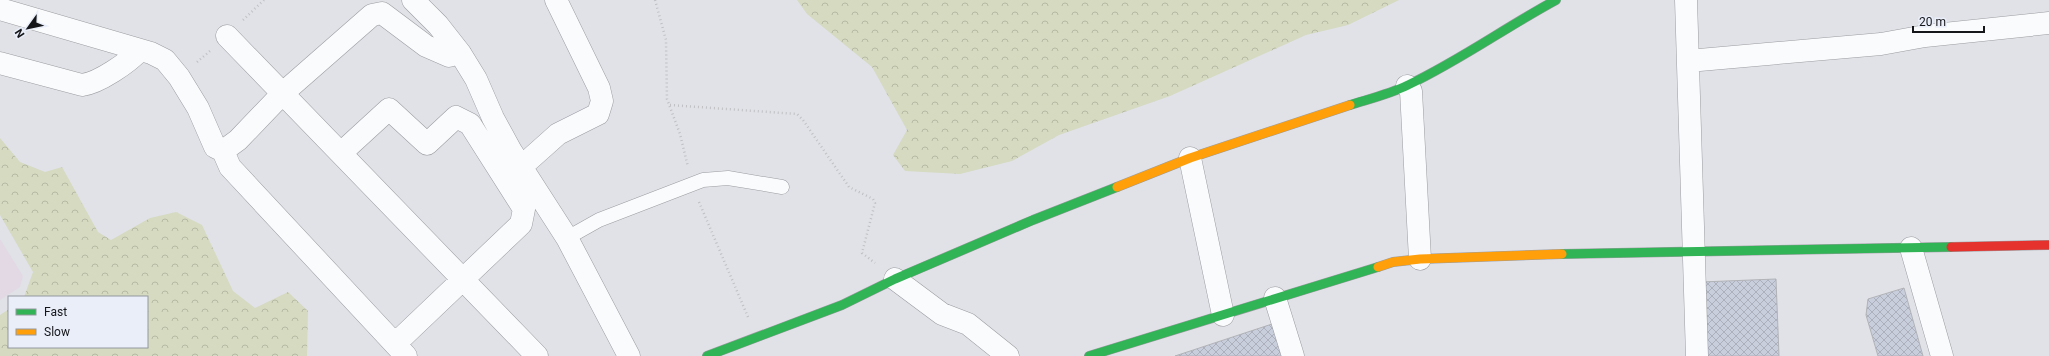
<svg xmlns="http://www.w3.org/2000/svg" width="2049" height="356" viewBox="0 0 2049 356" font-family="Roboto,sans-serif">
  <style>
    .education { fill: #e2d9e4 }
    .forest { fill: url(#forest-crowns) }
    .building { fill: url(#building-cross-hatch); stroke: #b1b3b7 }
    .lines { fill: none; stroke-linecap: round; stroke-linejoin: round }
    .lane-casing { stroke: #9b9ca0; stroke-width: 15 }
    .street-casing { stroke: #9b9ca0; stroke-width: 23 }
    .fast-casing { stroke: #9b9ca0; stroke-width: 10 }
    .slow-casing { stroke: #9b9ca0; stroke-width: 10 }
    .jam-casing { stroke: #9b9ca0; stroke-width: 10 }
    .path { stroke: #c0c0c2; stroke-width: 2.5; stroke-dasharray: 1 3; stroke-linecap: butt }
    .lane { stroke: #fafbfc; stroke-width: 14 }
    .street { stroke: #fafbfc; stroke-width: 22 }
    .fast { stroke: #30b455; stroke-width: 9 }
    .slow { stroke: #ff9f0a; stroke-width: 9 }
    .jam { stroke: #e5322d; stroke-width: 9 }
  </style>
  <defs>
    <pattern id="forest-crowns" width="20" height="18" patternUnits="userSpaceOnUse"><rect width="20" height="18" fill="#d5dac0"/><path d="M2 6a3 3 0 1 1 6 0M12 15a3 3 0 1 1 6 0" fill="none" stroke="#b6baa4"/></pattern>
    <pattern id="building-cross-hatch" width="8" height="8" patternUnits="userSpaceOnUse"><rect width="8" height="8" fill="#c9cedd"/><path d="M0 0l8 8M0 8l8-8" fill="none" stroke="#acb0bd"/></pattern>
  </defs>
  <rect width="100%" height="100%" fill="#e0e2e8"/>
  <!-- education -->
  <path class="education" d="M0 239 23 276 20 287 0 300Z"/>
  <!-- forest -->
  <path class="forest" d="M797 0H1399L1348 25 1306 35 1170 96 1059 135 1012 161 960 174 905 171 893 155 907 130 872 67 807 14Z
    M0 138 20 162 45 172 62 167 98 232 111 240 150 218 176 212 202 225 233 291 255 308 288 292 308 311 307 356H0V315L9 309V347H147V297H24L33 272 0 215Z"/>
  <!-- building -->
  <path class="building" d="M1776 279 1779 356H1704L1701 282Z
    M1904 288 1923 356H1878L1866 315 1868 299Z
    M1272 324 1282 356H1175Z"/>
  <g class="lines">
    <defs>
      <path id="lane" d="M567 238 599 220 703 180 728 178 782 187"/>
      <path id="street" d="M413 0 438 25 460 53 476 79 493 118 511 151 567 238 629 356
        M1686 0 1697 356
        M0 9 151 53 165 60 179 77 198 108 215 147 223 151
        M227 36 537 356
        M1688 61 1881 44 1925 36 2049 23
        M0 63 82 85C99 83 129 62 140 50
        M1407 86 1411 91 1420 259
        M341 153 389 109 427 144 456 117 470 124 524 209 521 224 395 344
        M1190 158 1223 315
        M521 167 558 134 598 114 602 101 599 88 556 0
        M1911 248 1942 356
        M895 279 942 314 968 324 1008 356
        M1275 298 1293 356
        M406 356 230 167 223 151 238 140 283 93 372 15 382 13 426 46 449 56 460 53"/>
      <path id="fast" d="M1350 105C1369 99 1390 94 1408 85 1459 61 1506 27 1556 0
        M1562 254 1951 247
        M707 356 842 305 895 279 1033 220 1117 187
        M1089 356 1378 267"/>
      <path id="slow" d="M1117 187 1190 158 1350 105
        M1378 267 1393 262 1420 259 1562 254"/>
      <path id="jam" d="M1951 247 2049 245"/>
    </defs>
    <!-- lane casing -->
    <use href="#lane" class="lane-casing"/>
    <!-- street casing -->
    <use href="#street" class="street-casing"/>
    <!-- fast casing -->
    <use href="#fast" class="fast-casing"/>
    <!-- slow casing -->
    <use href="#slow" class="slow-casing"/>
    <!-- jam casing -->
    <use href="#jam" class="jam-casing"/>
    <!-- path -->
    <path class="path" d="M655 0 666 40 667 99 680 134 688 167
      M243 20 264 0
      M197 62 210 51
      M670 105 797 114 803 120 849 187 873 199 875 203 862 253 875 263
      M699 202 748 317"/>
    <!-- lane -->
    <use href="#lane" class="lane"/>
    <!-- street -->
    <use href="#street" class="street"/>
    <!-- fast -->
    <use href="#fast" class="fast"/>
    <!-- slow -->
    <use href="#slow" class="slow"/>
    <!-- jam -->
    <use href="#jam" class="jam"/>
  </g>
  <!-- legend -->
  <rect x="8" y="296" width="140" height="52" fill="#e9eef9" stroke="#9498a0"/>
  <rect x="16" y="309" width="20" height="6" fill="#30b455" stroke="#9498a0"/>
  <text x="44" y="316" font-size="12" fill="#15161a">Fast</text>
  <rect x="16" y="329" width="20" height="6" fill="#ff9f0a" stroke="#9498a0"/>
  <text x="44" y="336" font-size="12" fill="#15161a">Slow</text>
  <!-- north arrow -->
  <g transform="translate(28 28) rotate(237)" stroke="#e9eef9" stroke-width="3" paint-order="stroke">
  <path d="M0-3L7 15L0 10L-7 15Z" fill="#15161a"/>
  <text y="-6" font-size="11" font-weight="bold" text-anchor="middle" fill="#15161a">N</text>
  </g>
  <!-- scale -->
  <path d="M1913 26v6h71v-6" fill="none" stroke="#15161a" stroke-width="2"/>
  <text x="1919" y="26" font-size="12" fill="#15161a" stroke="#e9eef9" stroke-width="3" paint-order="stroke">20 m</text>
</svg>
